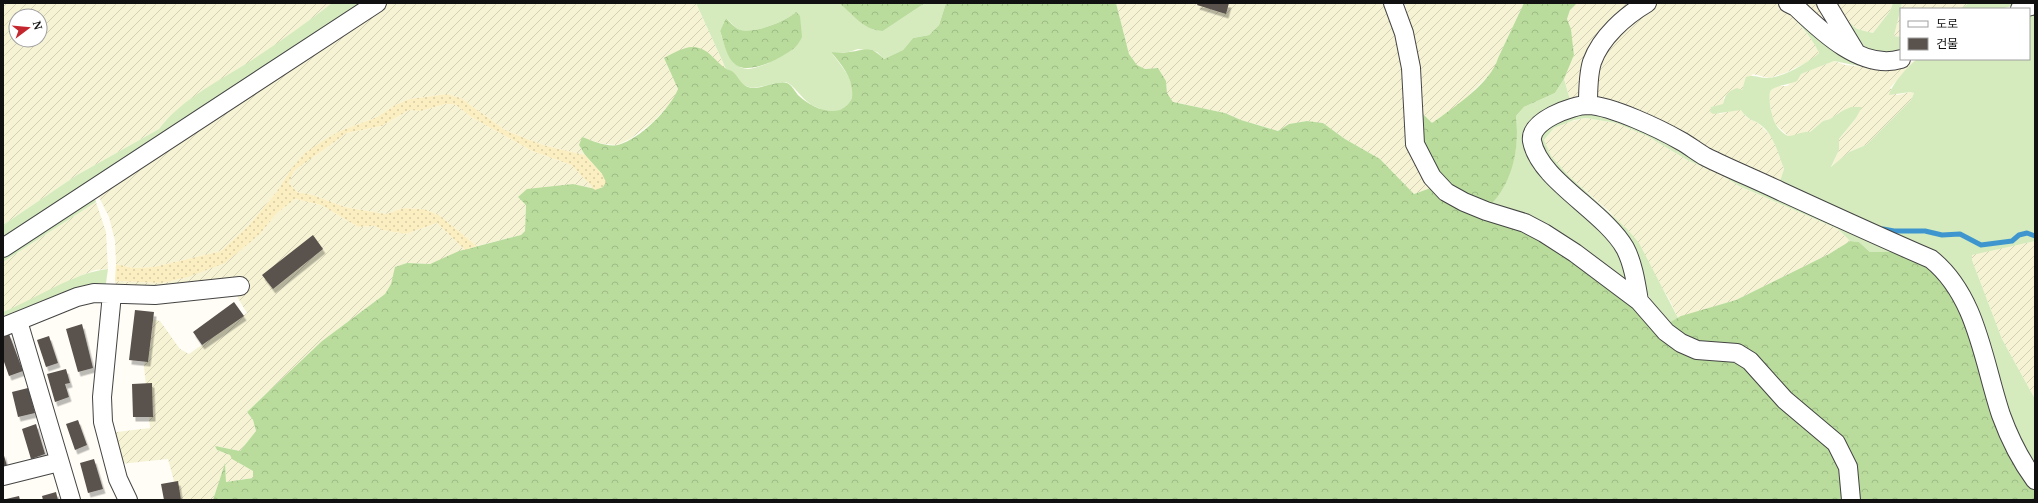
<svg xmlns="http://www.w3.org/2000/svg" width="2038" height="503" viewBox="0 0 2038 503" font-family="'Noto Serif','Noto Sans KR',serif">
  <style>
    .farmland { fill: url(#farmland-furrows); fill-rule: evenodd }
    .grass { fill: #d5ebbd; fill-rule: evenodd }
    .forest { fill: url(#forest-crowns) }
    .sand { fill: url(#sand-dots) }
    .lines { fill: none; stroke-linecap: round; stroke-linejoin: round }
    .stream { stroke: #3f96cf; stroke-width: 5 }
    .building { fill: #5a524d; filter: url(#shadow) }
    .minor-casing { stroke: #444; stroke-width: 20 }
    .minor { stroke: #fff; stroke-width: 18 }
  </style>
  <defs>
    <pattern id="farmland-furrows" width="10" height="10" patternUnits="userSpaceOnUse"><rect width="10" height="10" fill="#f6f3d4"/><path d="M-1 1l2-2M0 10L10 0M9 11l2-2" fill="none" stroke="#d2cfb5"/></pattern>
    <pattern id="forest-crowns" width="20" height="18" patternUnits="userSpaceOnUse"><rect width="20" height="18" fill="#b9dc9c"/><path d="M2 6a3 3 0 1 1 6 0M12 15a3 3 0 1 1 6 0" fill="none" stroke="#9ebc85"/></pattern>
    <pattern id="sand-dots" width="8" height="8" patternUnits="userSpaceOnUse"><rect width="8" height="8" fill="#fbeec1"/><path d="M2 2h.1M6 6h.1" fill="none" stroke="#d6cba5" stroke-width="1.8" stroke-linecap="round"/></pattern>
    <filter id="shadow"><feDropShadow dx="2.5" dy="4.5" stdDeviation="0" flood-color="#0004"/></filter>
  </defs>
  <rect width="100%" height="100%" fill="#fffdf5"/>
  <!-- farmland -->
  <path class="farmland" d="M3 3H332L281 42 166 120 159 129 77 175 3 225ZM16 16H40V40H16Z
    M385 3H696L726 69 664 58 678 89 673 101 653 122 630 139 617 145 603 144 590 140 579 145 585 155 543 145 505 130 461 98 447 94 409 99 395 105 377 117 340 131 291 169 277 191 249 225 221 251 153 267 134 268 116 264 115 241 109 217 97 193Z
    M1116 3H1389L1436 186 1414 194 1380 159 1345 139 1323 123 1307 121 1289 124 1279 131 1241 120 1225 113 1173 102 1167 93 1166 81 1158 68 1145 69 1137 65 1129 54Z
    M1405 3H1524L1498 58 1496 68 1462 102 1432 123 1417 108 1410 24Z
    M1577 3H1640L1630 9 1579 95 1571 103 1564 79 1574 55 1571 29 1567 19 1570 10Z
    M1656 3H1777L1793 16 1815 44 1819 53 1810 61 1785 73 1769 78 1753 74 1745 83 1742 91 1724 97 1723 105 1711 107 1720 114 1734 110H1741L1746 117 1758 123 1773 138 1784 169 1780 181 1598 100 1595 94 1602 50Z
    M1796 3H1817L1823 21Z
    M1831 3H1893L1890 11 1873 33 1857 29 1842 16Z
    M1902 3H1969L1960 9H1901L1900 37 1894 36Z
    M1834 61 1845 65 1874 68 1901 67 1914 61 1890 88 1897 95 1910 92 1914 93 1911 100 1866 145 1849 152 1831 168 1839 150V139L1856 118 1861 107 1842 111 1830 119 1823 121 1810 132H1805L1795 136H1788L1775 124 1772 116 1769 97 1771 89 1776 86H1787L1800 74Z
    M446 104 456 105 471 117 532 151 571 165 595 190 573 184 544 188 526 205 525 231 521 235 477 246 439 215 424 209 403 208 386 214 345 207 313 195 297 192 289 183 294 171 347 133 382 126 409 110 421 111Z
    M1586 118 1616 123 1647 136 1689 161 1720 174 1739 186 1838 229 1850 241 1829 254 1736 300 1678 318 1670 301 1654 274 1611 213 1569 176 1551 157 1546 148 1544 140 1554 128 1564 123Z
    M295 199 321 205 358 227 375 226 382 230 406 234 437 223 465 250 430 264 407 263 396 267 391 284 385 294 322 341 247 412 253 420 256 431 240 451 215 446 217 450 230 455 239 463 253 471V478L226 482 225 464 213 500H179L168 459 120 464 109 433 150 428 144 366 153 319 160 321 180 349 189 354 247 313 235 293 116 291 115 281 163 283 185 278 261 233 276 214Z
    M96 202 106 232 108 269 95 270 73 279 27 303 3 312V262Z
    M2035 241V399L2002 339 1972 260V255L1979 252Z"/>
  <!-- grass -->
  <path class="grass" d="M332 3H363L3 239V225L77 175 159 129C181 99 221 80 252 60 280 42 306 23 332 3Z
    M696 3H839C853 13 864 31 883 31L925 3H946L939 25 929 35 913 38 903 50 884 59 877 52 858 49 849 52H831C839 63 848 72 852 86 856 98 846 111 834 112 829 113 820 109 816 107 803 102 797 88 788 83 781 79 760 90 749 87 739 85 735 73 726 69ZM796 12 769 63C763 65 754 69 748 69 729 68 725 46 720 31L726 18C730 21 734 27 738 29 752 35 785 22 796 12Z
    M1777 3 1859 66 1834 61 1801 74 1797 81C1791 84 1774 86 1771 90 1767 96 1772 117 1775 123 1778 129 1783 133 1788 136 1796 136 1802 131 1810 132L1823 121 1830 119 1842 111 1851 107H1862L1856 118 1839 139V150L1831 167 1849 152 1866 145 1911 100 1914 93 1910 92 1889 95C1892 84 1908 66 1917 59H2029V11L2035 9V235L2026 232 2018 235 2012 240 1981 244 1960 234H1942L1925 231H1894L1883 228 1894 232 1960 235 1981 246 2013 242 2019 236 2026 233 2035 236V241L1972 255V260L2002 339 2035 399V471L2021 446 1959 280 1780 181 1784 169C1778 154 1774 133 1758 123 1750 119 1746 118 1741 110L1713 114 1710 112 1711 107 1723 104C1725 95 1728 91 1737 88L1742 90 1746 77C1754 74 1759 78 1767 78 1782 78 1808 63 1819 53 1811 35 1793 16 1777 3Z
    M1893 3H1902L1894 36 1901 37V53H1867L1842 16 1857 29 1873 33 1890 11Z
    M1969 3H2022L2001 9H1960Z
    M1564 79 1571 103 1526 139 1620 250 1628 283 1487 208C1511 186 1520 149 1516 116L1524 107 1555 93Z
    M1573 112 1609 115 1902 252H1870L1859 242 1850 241 1838 229 1739 186 1720 174 1689 161 1647 136 1616 123 1586 118 1574 120 1554 128 1544 140 1551 156 1569 176 1627 229 1639 243 1678 318 1665 325 1657 316 1650 298 1638 275 1540 152V130Z
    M94 196 96 202 3 262V254Z
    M108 269 105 290 3 320V312C36 299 72 273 108 269Z"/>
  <!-- forest -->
  <path class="forest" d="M839 3H925L883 31C864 31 853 14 839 3Z
    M946 3H1116L1129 54 1137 65 1145 69 1158 68 1166 81 1167 93 1173 102 1225 113 1241 120 1278 131 1289 124 1307 121 1323 123 1345 139 1380 159 1414 194 1436 186 1507 221 1618 287 1664 335 1736 356 1834 445 1848 500H213L225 463 226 482 253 478V471L232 459 230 455 217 450 215 446 240 451 256 431 253 420 247 412 322 341 385 294 391 284 395 267 407 263 430 264 459 251 521 235 525 231 526 205 518 197 527 189 573 184 595 189 603 187 602 174 585 155 579 145 582 137C593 141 606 147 618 145 640 139 670 109 678 89L664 58C674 53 687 44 699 48 710 51 716 62 725 68 727 70 731 70 733 72 739 77 740 84 748 87 760 91 777 79 787 83 792 85 795 92 799 96 810 106 826 114 840 110 845 108 851 102 852 97 854 79 842 65 831 52 837 52 844 53 850 52 867 49 871 46 884 59L903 50 913 38 929 35 939 25Z
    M1524 3H1577L1570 10 1567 19 1571 29 1574 55 1564 79 1555 93 1524 107 1516 116C1520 149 1512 186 1487 208L1466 199 1426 161 1417 108 1432 123C1452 109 1492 82 1498 58Z
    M796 12 800 16 802 37C800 41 797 46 793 49 781 58 750 75 736 65 726 58 724 42 720 31L726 18C729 21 734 27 738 29 752 35 785 22 796 12Z
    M1850 241 1859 242 1870 252H1902L1928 263 1951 286 2035 486V500H1855L1851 466 1752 359 1698 346 1665 325 1681 316 1736 300 1829 254Z"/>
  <!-- sand -->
  <path class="sand" d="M447 94 461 98 505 130 543 145 585 155 602 174 606 182 603 187 595 190 571 165 532 151 471 117 456 105 446 104 421 111 409 110 382 126 347 133 294 171 289 183 297 192 313 195 345 207 386 214 403 208 424 209 439 215 477 246 465 250 437 223 406 234 382 230 375 226 358 227 321 205 295 199 276 214 261 233 225 263 185 278 162 283 115 281 116 264 134 268 153 267 221 251 249 225 277 191 291 169 305 153 321 142 340 131 377 117 395 105 409 99Z"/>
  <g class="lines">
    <!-- stream -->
    <path class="stream" d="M1883 229 1894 231H1925L1942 235 1960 234 1981 245 2012 241 2019 235 2027 233 2035 236"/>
  </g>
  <!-- building -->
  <path class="building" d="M1198 3H1229L1226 14 1197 5Z
    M313 235 323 249 273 289 262 275Z
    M234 302 244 316 202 345 193 332Z
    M135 310 154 312 148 362 129 360Z
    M82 324 93 368 78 372 66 329Z
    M9 334 23 371 9 376 3 359V337Z
    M49 336 58 363 46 367 37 340Z
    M66 369 70 383 65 384 69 397 55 402 47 374Z
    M152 383 153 417H133L132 384Z
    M28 388 35 413 18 417 12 392Z
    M78 420 87 445 75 450 66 424Z
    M36 424 45 454 31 459 22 429Z
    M3 452 7 466 3 467Z
    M94 459 103 489 88 493 80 463Z
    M178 481 181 500H164L161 484Z
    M56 492 58 500H43L42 496Z
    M19 496 20 500H6V499Z"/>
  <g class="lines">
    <defs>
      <path id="minor" d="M1393 3 1404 33 1411 68 1415 144 1432 177 1446 192 1464 202 1486 211 1525 223 1544 233 1575 253 1639 301 1666 332 1681 343 1697 350 1737 353 1750 361 1785 400 1836 443 1848 467 1851 500
        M1788 3 1796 7C1821 31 1862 71 1901 59
        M1826 3 1855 51
        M2020 9 2035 5
        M1588 105C1588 91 1588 75 1592 62 1601 37 1625 16 1647 3
        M3 248 377 3
        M112 294 102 397 103 422 118 479 128 500
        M1639 301C1636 283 1633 263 1625 248 1604 211 1539 180 1532 141 1529 121 1572 105 1588 105 1612 106 1660 129 1681 141 1690 146 1697 152 1706 157 1730 169 1755 179 1780 191 1830 214 1880 237 1931 259 1977 296 1983 361 2001 415 2009 437 2021 461 2035 480
        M18 321 71 500
        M3 327 77 297 94 293 155 295 240 286
        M3 476 59 462"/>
    </defs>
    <!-- minor casing -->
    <use href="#minor" class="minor-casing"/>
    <!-- minor -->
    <use href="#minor" class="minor"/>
  </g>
  <!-- border -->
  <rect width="2038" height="503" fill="none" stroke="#111111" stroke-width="8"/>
  <!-- legend -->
  <rect x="1900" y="8" width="130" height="52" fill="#ffffff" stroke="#a0a0a0"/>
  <rect x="1908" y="21" width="20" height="6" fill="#ffffff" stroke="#a0a0a0"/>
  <text x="1936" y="28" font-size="12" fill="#111111">도로</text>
  <rect x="1908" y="38" width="20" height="12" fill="#5a524d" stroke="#a0a0a0"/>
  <text x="1936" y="48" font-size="12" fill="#111111">건물</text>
  <!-- north arrow -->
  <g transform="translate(28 28) rotate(74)"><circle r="19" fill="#ffffff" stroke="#a0a0a0"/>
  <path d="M0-3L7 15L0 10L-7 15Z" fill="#c4262e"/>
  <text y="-6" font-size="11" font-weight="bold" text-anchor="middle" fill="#111111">N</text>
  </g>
</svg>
